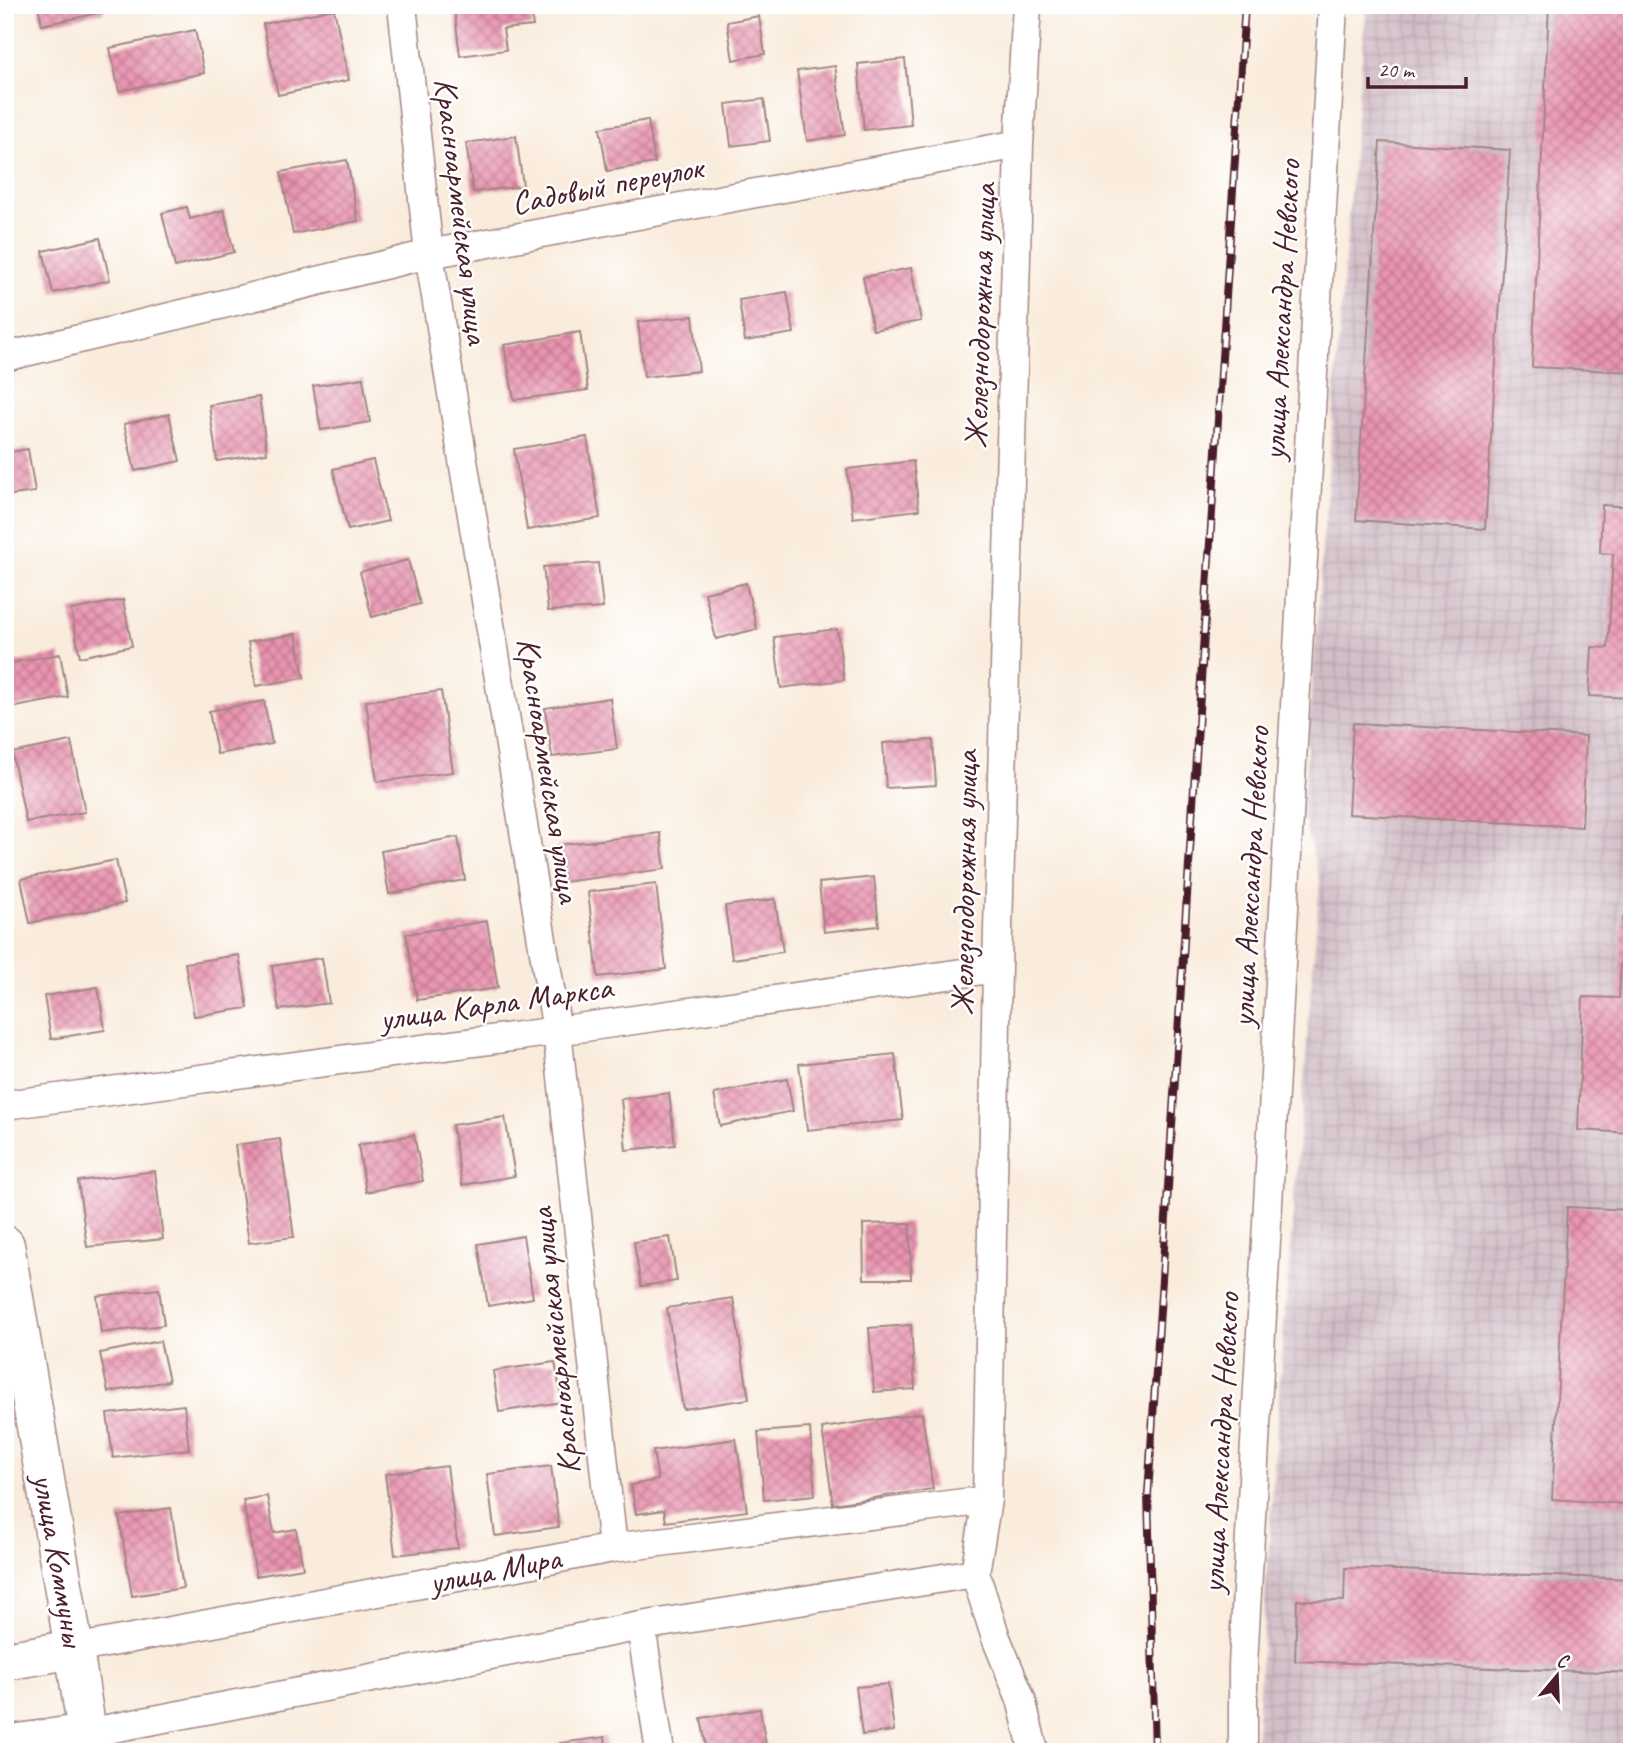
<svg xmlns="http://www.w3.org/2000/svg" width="1637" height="1757" viewBox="0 0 1637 1757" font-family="Caveat,sans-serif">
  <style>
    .industrial { fill: url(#industrial-grid) }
    .building { fill: url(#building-cross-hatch) }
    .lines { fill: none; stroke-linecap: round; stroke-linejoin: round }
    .street-casing { stroke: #a28684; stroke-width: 31 }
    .secondary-casing { stroke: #a28684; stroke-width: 41 }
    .street { stroke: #fff; stroke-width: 28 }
    .secondary { stroke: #fff; stroke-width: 38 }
    .rail-casing { stroke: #4a1f2b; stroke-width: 8 }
    .rail { stroke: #fff; stroke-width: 5; stroke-dasharray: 16; stroke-linecap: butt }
    .labels { text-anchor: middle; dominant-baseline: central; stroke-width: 5; stroke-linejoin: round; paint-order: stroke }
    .street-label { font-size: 33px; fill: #4a1f2b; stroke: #fff }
  </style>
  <defs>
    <pattern id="industrial-grid" width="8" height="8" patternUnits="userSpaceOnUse" patternTransform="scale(1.75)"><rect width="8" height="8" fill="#d2bdc7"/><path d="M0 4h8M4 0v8" fill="none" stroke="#b6a2ab"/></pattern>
    <pattern id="building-cross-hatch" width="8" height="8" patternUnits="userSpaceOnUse" patternTransform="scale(1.75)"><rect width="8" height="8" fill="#e994b0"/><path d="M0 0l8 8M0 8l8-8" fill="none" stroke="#bf788f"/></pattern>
  </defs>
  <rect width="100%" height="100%" fill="#fff"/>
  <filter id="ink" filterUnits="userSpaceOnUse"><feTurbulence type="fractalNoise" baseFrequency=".0143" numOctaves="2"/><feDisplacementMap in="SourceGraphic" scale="14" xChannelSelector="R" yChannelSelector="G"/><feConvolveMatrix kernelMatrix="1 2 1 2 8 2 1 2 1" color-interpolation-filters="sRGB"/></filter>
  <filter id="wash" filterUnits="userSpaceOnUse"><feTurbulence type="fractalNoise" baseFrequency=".00686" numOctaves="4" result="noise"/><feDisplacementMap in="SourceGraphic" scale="28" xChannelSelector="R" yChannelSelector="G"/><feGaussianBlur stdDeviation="1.57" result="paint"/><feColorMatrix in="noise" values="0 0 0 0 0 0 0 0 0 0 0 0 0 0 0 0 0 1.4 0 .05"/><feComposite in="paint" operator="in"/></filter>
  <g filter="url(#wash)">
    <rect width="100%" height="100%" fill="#f9ecdc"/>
    <!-- industrial -->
    <path class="industrial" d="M1367 5H1632V1752H1255L1282 1351 1320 881 1302 812 1356 119Z"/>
    <g id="blocks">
      <!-- building -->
      <path class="building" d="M38 5H103L104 12 42 25Z
        M471 5H530L533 26 503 29 506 50 460 56 454 7Z
        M1549 5H1632V372L1532 367Z
        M334 9 349 80 278 95 263 24Z
        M759 16 765 54 733 60 727 22Z
        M195 30 204 73 119 91 110 48Z
        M905 59 911 125 864 130 858 64Z
        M835 66 845 135 807 141 797 71Z
        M764 99 770 141 731 146 726 104Z
        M648 120 655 163 607 171 600 128Z
        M516 136 523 186 473 192 466 143Z
        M1380 142 1510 150 1485 529 1356 520Z
        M347 160 358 221 293 234 281 172Z
        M187 207 190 219 224 210 234 252 175 267 162 213Z
        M100 238 110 280 53 293 43 251Z
        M911 268 921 321 873 330 863 277Z
        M787 292 794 333 745 341 739 300Z
        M693 316 699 371 644 377 638 322Z
        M580 332 588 390 514 400 504 345Z
        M363 378 370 422 321 430 313 386Z
        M259 397 267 453 217 461 209 405Z
        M169 414 180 461 135 471 124 424Z
        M587 437 600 518 527 530 514 449Z
        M28 449 35 492 5 496V453Z
        M373 460 388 521 348 530 333 469Z
        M913 461 919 510 853 518 847 469Z
        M1602 505 1632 507V698L1589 696 1592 647 1608 648 1613 554 1600 553Z
        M408 560 420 604 372 617 360 572Z
        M598 563 603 608 548 611 543 567Z
        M746 583 757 629 716 639 705 593Z
        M123 600 132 646 80 657 71 610Z
        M837 629 844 680 781 688 774 637Z
        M296 634 304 678 256 686 248 642Z
        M60 654 68 697 5 709V664Z
        M441 691 453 772 377 782 366 701Z
        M610 698 617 749 552 757 545 708Z
        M264 701 272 744 217 754 209 711Z
        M1353 723 1586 736 1582 827 1348 814Z
        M933 740 936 785 886 788 883 743Z
        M71 741 85 812 26 822 12 753Z
        M660 833 665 869 563 882 558 845Z
        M458 837 465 880 389 894 381 851Z
        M116 860 125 903 30 923 21 879Z
        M874 877 879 926 824 932 819 883Z
        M656 884 666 969 598 977 588 892Z
        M775 899 783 952 732 959 725 906Z
        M1623 917H1632V1133L1578 1130 1583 997 1619 998Z
        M487 921 498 988 417 1000 406 934Z
        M239 955 248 1008 194 1016 185 963Z
        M322 958 329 1003 279 1010 272 966Z
        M98 987 105 1030 51 1039 44 996Z
        M895 1054 903 1120 807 1130 799 1064Z
        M787 1079 793 1111 720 1126 714 1094Z
        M669 1093 675 1145 626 1150 621 1099Z
        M505 1117 515 1176 462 1185 452 1125Z
        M414 1135 423 1181 366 1192 358 1145Z
        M280 1139 294 1237 249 1243 235 1145Z
        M155 1171 163 1239 87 1247 78 1181Z
        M1567 1207 1632 1210V1396L1626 1504 1552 1499Z
        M910 1223 911 1279H864L863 1224Z
        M523 1236 533 1298 488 1306 478 1244Z
        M670 1237 677 1281 641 1286 634 1242Z
        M159 1289 164 1325 101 1333 97 1296Z
        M733 1298 749 1399 683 1409 667 1308Z
        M911 1325 915 1389 874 1392 869 1328Z
        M160 1341 169 1381 108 1392 100 1353Z
        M555 1362 562 1402 499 1412 493 1371Z
        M184 1405 189 1449 113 1458 107 1414Z
        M922 1413 933 1489 833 1504 822 1428Z
        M810 1428 815 1495 764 1500 758 1432Z
        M736 1439 747 1511 666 1522 664 1510 636 1514 631 1485 658 1480 653 1451Z
        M447 1466 458 1548 395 1555 385 1474Z
        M551 1466 559 1527 495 1536 487 1474Z
        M267 1496 274 1533 296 1529 303 1568 256 1576 243 1500Z
        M171 1508 183 1588 132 1596 119 1516Z
        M1345 1568 1632 1579V1673L1295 1661 1297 1600 1344 1601Z
        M888 1684 894 1731 862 1735 856 1687Z
        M760 1709 767 1752H707L701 1718Z
        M605 1737 607 1752H561L560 1743Z"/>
    </g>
  </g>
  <g filter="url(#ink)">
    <use href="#blocks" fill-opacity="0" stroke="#a28684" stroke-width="2"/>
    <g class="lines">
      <defs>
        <path id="street" d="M402 5 429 254 557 1031 613 1548
          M1027 5 1019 144 997 968 987 1500 975 1573 996 1638 1021 1699 1034 1752
          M5 357 429 254 1019 144
          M5 1105 557 1031 997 968
          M641 1626 660 1752
          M74 1649 613 1548 987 1500
          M87 1733 641 1626 975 1573
          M1243 1752V1665L1333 5"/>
        <path id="secondary" d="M5 1245 74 1649 90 1752
          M5 1661 74 1649
          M5 1745 87 1733"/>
      </defs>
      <!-- street casing -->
      <use href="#street" class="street-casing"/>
      <!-- secondary casing -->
      <use href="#secondary" class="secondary-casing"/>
      <!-- street -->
      <use href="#street" class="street"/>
      <!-- secondary -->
      <use href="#secondary" class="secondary"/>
      <defs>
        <path id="rail" d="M1155 1752 1148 1494 1245 5"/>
      </defs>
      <!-- rail casing -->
      <use href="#rail" class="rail-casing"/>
      <!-- rail -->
      <use href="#rail" class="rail"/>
    </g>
  </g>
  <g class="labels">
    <!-- street labels -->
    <g class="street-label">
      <text transform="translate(607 185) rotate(-11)">Садовый переулок</text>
      <text transform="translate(462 211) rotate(83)">Красноармейская улица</text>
      <text transform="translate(1281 310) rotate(-87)">улица Александра Невского</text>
      <text transform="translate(980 316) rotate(-88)">Железнодорожная улица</text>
      <text transform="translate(549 770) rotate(81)">Красноармейская улица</text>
      <text transform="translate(1250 877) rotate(-87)">улица Александра Невского</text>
      <text transform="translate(964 883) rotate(-89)">Железнодорожная улица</text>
      <text transform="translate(496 1003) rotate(-8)">улица Карла Маркса</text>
      <text transform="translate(555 1341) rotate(-96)">Красноармейская улица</text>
      <text transform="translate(1220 1443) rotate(-87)">улица Александра Невского</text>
      <text transform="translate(59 1560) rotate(80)">улица Коммуны</text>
      <text transform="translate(495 1570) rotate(-11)">улица Мира</text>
    </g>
  </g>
  <!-- margin -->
  <rect width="1637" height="1757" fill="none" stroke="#fff" stroke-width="28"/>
  <!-- north arrow -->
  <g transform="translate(1557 1676) rotate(19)" stroke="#ffffff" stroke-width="5" paint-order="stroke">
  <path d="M0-5L12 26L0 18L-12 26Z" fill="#4a1f2b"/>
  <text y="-10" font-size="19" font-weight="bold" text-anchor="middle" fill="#4a1f2b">С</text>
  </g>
  <!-- scale -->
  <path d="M1368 77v10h98v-10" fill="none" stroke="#4a1f2b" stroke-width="3.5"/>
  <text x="1378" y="77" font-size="21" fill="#4a1f2b" stroke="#ffffff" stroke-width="5" paint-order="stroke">20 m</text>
</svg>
